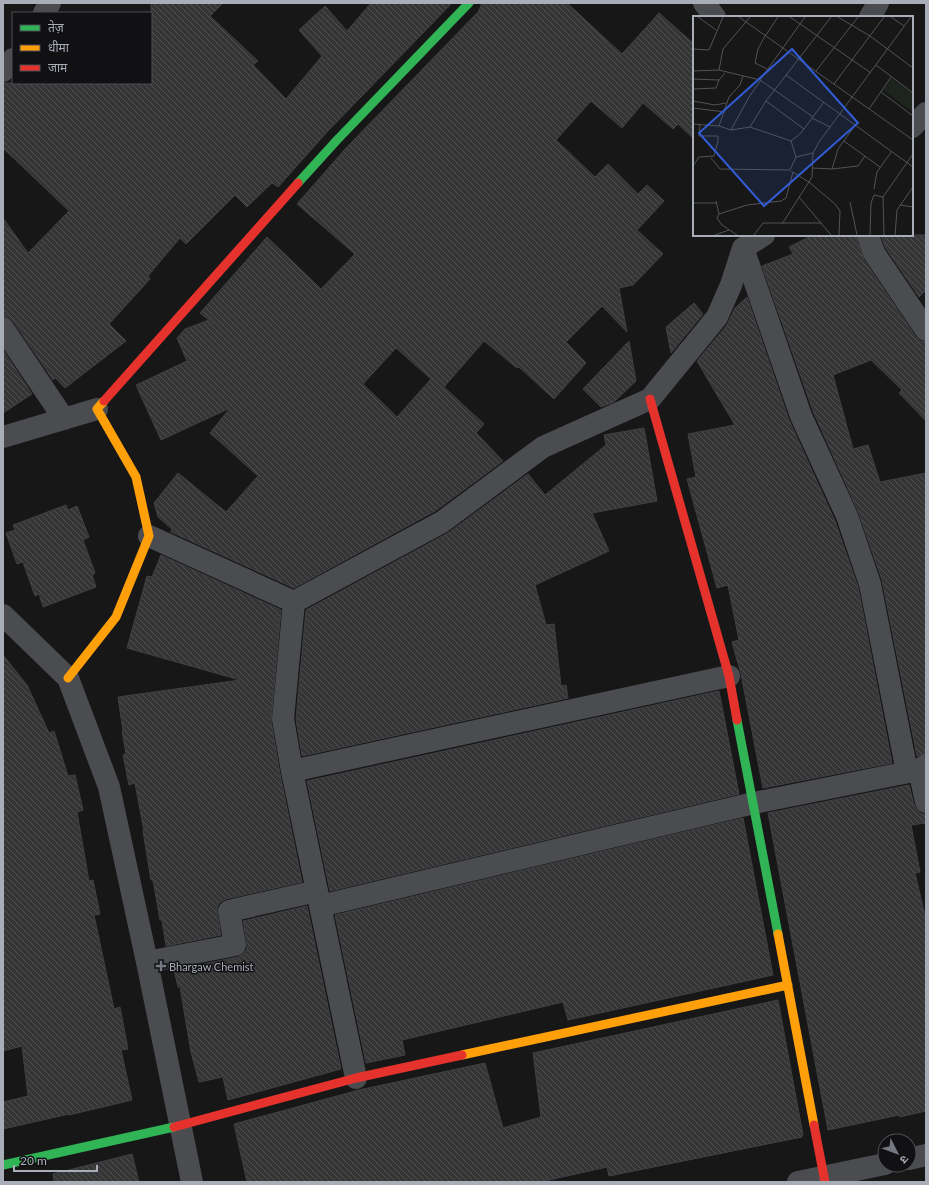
<svg xmlns="http://www.w3.org/2000/svg" width="929" height="1185" viewBox="0 0 929 1185" font-family="Lato,'Noto Sans Devanagari',sans-serif">
  <style>
    .building { fill: url(#building-back-hatch); stroke: #3f4043; fill-rule: evenodd }
    .lines { fill: none; stroke-linecap: round; stroke-linejoin: round }
    .street { stroke: #4b4c50; stroke-width: 22 }
    .fast { stroke: #30b455; stroke-width: 9 }
    .slow { stroke: #ff9f0a; stroke-width: 9 }
    .jam { stroke: #e5322d; stroke-width: 9 }
    .poi-dot { fill: #757880; stroke: #111113; stroke-width: 1.5 }
    .labels { text-anchor: middle; dominant-baseline: central; stroke-width: 3; stroke-linejoin: round; paint-order: stroke }
    .poi-label { font-size: 11px; fill: #a8adb8; stroke: #111113; text-anchor: start }
    .inset-road { fill: none; stroke: #515357; stroke-width: 1 }
    .view { fill: #325cd3; fill-opacity: 0.15; stroke: #325cd3; stroke-width: 2 }
    .inset-edge { fill: none; stroke: #a8adb8; stroke-width: 2 }
  </style>
  <defs>
    <pattern id="building-back-hatch" width="6" height="6" patternUnits="userSpaceOnUse"><rect width="6" height="6" fill="#353536"/><path d="M-1 5l2 2M0 0l6 6M5-1l2 2" fill="none" stroke="#4f5051"/></pattern>
  </defs>
  <rect width="100%" height="100%" fill="#171717"/>
  <!-- building -->
  <path class="building" d="M151 3H223L210 16 258 61 253 65 286 99 322 56 299 30 325 6 347 31 371 3H452L328 131 278 187 272 183 247 207 235 195 186 244 180 238 148 276 150 279 109 324 126 341 65 388 55 378 53 380 13 321 9 317 3 316V218L28 253 69 211 3 148V83H151Z
    M481 3H567L622 54 659 13 694 44V139L678 124 673 129 643 103 622 128 591 101 556 140 595 177 608 164 638 194 647 185 664 201 637 230 663 254 633 285 619 288 627 332 602 306 566 342 586 363 554 399 519 367 517 368 484 341 444 387 484 424 476 433 503 461 435 511 294 588 171 532 172 529 158 517 154 503 178 473 226 512 258 476 210 433 230 408 161 440 136 385 187 361 177 338 185 329 209 320 200 313 267 237 321 289 355 254 297 204 346 148 478 12 481 6ZM396 348 431 379 397 417 363 384Z
    M813 235H856L864 260 916 337 920 341 926 342V421L899 393 902 390 871 360 833 375 853 449 868 445 880 482 926 473V753L917 756 882 580 858 511 813 411 762 266 793 254 789 247Z
    M881 235H926V290L919 297 885 247Z
    M747 297 789 420 835 521 858 587 892 763 763 788 741 674 732 642 739 640 728 585 717 588 687 479 696 477 688 434 735 425 697 361 727 325 735 308Z
    M694 303 703 314 671 353 666 327Z
    M629 341 636 381 614 402 601 407 583 389Z
    M3 350 32 394 3 413Z
    M644 428 657 501 592 513 609 551 535 585 546 625 554 624 561 686 566 685 568 698 302 756 296 719 306 610 448 533 528 474 545 495 606 445 604 435Z
    M66 505 68 510 77 506 89 537 83 540 95 573 92 575 96 587 43 607 39 594 35 596 23 562 17 564 6 533 15 530 13 525Z
    M161 555 281 610 271 721 280 774 302 882 226 899 220 902 217 907V913L221 935 166 946 162 920H160L153 880H151L143 831H144L135 783 129 785 123 755 126 754 122 731H123L118 697 240 680 127 648 147 576 152 577Z
    M3 655 27 685 49 733 54 731 68 776 75 775 83 810 77 812 89 881 93 880 100 914 94 915 114 1009 120 1007 128 1049 121 1050 132 1100 69 1115V1114L3 1129V1102L28 1096 22 1046 3 1051Z
    M719 691 739 794 330 891 307 781Z
    M909 785 914 805 917 810 922 814H926V823L911 825 920 872 915 873 926 920V1111L900 1117 899 1115 828 1130 768 813Z
    M743 818 773 975 568 1020 563 1002 402 1040 405 1055 366 1063 335 915Z
    M307 906 341 1069 228 1100 223 1077 199 1082 191 1052 180 987H178L174 970 238 957 243 954 247 949V943L243 921Z
    M778 1000 803 1135H802V1137L609 1176 607 1167 540 1182H247L234 1124 359 1090 485 1063 503 1128 541 1117 533 1053Z
    M132 1154 139 1182H54L53 1174Z"/>
  <g class="lines">
    <!-- street -->
    <path class="street" d="M704 3 715 17
      M44 13 50 3
      M870 17 878 3
      M3 71 13 59
      M912 127 926 113
      M868 235 874 253 926 330
      M743 248 801 416 847 516 870 584 907 772
      M3 328 64 419
      M3 437 97 409
      M149 536 294 602
      M294 602 442 522 543 447 650 399 717 317 731 285 743 248 764 235
      M294 602 283 719 292 771 356 1078
      M3 615 68 678 109 787 147 962 192 1182
      M919 770 926 802
      M292 771 729 676
      M320 906 754 803 919 770 926 765
      M147 962 235 945 229 911 317 891
      M909 1159 926 1155
      M798 1182 885 1164"/>
    <!-- fast -->
    <path class="fast" d="M298 183 337 140 469 3
      M737 720 778 934
      M3 1165 174 1127"/>
    <!-- slow -->
    <path class="slow" d="M68 678 116 617 149 536 136 477 97 409 104 401
      M778 934 814 1125
      M462 1055 788 985"/>
    <!-- jam -->
    <path class="jam" d="M650 399 729 676 737 720
      M104 401 298 183
      M814 1125 825 1182
      M174 1127 356 1078 462 1055"/>
  </g>
  <!-- markers -->
  <path class="poi-dot" d="M159 960h4v4h4v4h-4v4h-4v-4h-4v-4h4z"/>
  <g class="labels">
    <!-- poi labels -->
    <g class="poi-label">
      <text x="169" y="966">Bhargaw Chemist</text>
    </g>
  </g>
  <!-- overview -->
  <g transform="translate(693 16)">
    <rect width="220" height="220" fill="#171717"/>
    <path d="M198 62 220 78V96L190 74Z" fill="#1d241e"/>
    <path class="inset-road" d="M5 1 23 14M46 1 220 124M97 1 178 57M145 1 177 20 220 52M198 1 211 10M73 18 65 33 62 47 74 53M73 19 85 1M0 33 16 34 30 1M183 49 220 77M26 54 30 33 57 1M0 55 26 54 67 64 120 101M123 55 165 1M93 59 220 151M0 63 26 64 32 57M67 64 112 1M141 68 191 1M0 73 23 72 26 64M188 76 220 100M0 85 22 89 33 87M73 85 111 113M0 92 32 96M176 93 198 61M119 102 137 111M0 108 26 110 38 114 57 111 98 125M26 110 36 81 47 69 50 60M57 111 73 85 138 1M38 114 56 81 68 64M98 125 108 117 131 86M98 125 103 141M151 125 187 151M18 142 27 153 97 154 103 141 120 137M0 150 6 141 21 140 25 125V120H6L7 109M119 152 139 153 165 150 172 140M139 153 145 133 163 108M98 155 116 166 142 188 147 195 146 219M181 173 184 156 199 135M106 181 138 219M23 185 26 198M157 186 164 219M0 187H23M207 189 220 191M89 208 119 161 120 137 126 126 218 1M22 219 36 214M44 219 29 209 24 202 26 198 54 189 88 185 93 182 100 156M61 219 70 207H129M177 219 178 187 181 179 190 181M191 219 190 181 220 138M202 219 204 194 220 171"/>
    <path class="view" d="M99 33 165 107 71 190 6 117Z"/>
    <rect width="220" height="220" class="inset-edge"/>
  </g>
  <!-- border -->
  <rect width="929" height="1185" fill="none" stroke="#a8adb8" stroke-width="8"/>
  <!-- legend -->
  <rect x="12" y="12" width="140" height="72" fill="#111113" stroke="#4d4f55"/>
  <rect x="20" y="25" width="20" height="6" fill="#30b455" stroke="#4d4f55"/>
  <text x="48" y="32" font-size="12" fill="#a8adb8">तेज़</text>
  <rect x="20" y="45" width="20" height="6" fill="#ff9f0a" stroke="#4d4f55"/>
  <text x="48" y="52" font-size="12" fill="#a8adb8">धीमा</text>
  <rect x="20" y="65" width="20" height="6" fill="#e5322d" stroke="#4d4f55"/>
  <text x="48" y="72" font-size="12" fill="#a8adb8">जाम</text>
  <!-- north arrow -->
  <g transform="translate(897 1153) rotate(132)"><circle r="19" fill="#111113" stroke="#4d4f55"/>
  <path d="M0-3L7 15L0 10L-7 15Z" fill="#757880"/>
  <text y="-6" font-size="11" font-weight="bold" text-anchor="middle" fill="#a8adb8">उ</text>
  </g>
  <!-- scale -->
  <path d="M14 1165v6h83v-6" fill="none" stroke="#a8adb8" stroke-width="2"/>
  <text x="20" y="1165" font-size="12" fill="#a8adb8" stroke="#111113" stroke-width="3" paint-order="stroke">20 m</text>
</svg>
